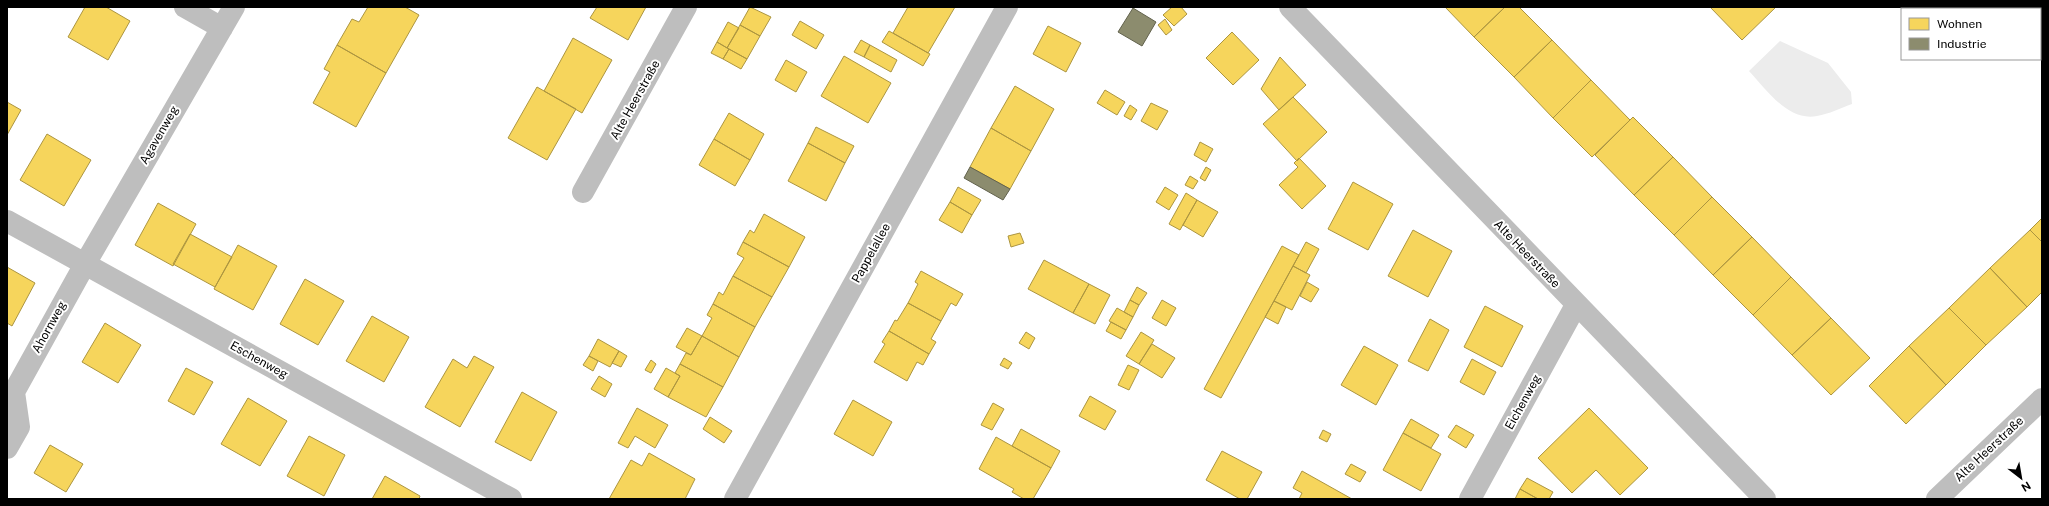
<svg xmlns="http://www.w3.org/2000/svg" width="2049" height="506" viewBox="0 0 2049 506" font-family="'Public Sans',sans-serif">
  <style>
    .green { fill: #ececec }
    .homes { fill: #f6d55c; stroke: #ac9540 }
    .industry { fill: #8c8c6e; stroke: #62624d }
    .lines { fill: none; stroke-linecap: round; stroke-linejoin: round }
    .minor { stroke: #bebebe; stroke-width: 22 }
    .labels { text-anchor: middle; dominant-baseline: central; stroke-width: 4; stroke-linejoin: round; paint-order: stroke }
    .street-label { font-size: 12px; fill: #000; stroke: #fff }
  </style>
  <rect width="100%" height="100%" fill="#fff"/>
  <!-- green -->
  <path class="green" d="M1780 41 1828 63 1851 92 1852 104C1841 108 1829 114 1817 116 1788 122 1766 89 1749 71Z"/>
  <!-- homes -->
  <path class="homes" d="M85 7H106L130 21 108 60 68 37Z
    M368 7H405L419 15 386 73 337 45 352 19 359 22Z
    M597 7H646L628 40 590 18Z
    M750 7 771 17 760 36 740 25Z
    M908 7H955L928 53 893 33Z
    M1172 7H1181L1187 14 1174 26 1163 15Z
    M1445 7H1505L1474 37Z
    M1505 7H1519L1552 40 1514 77 1474 37Z
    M1710 7H1776L1742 40Z
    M1995 7H2042V10L2040 12V9H1997Z
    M2042 10V55L2040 53V12Z
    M1165 19 1172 30 1166 35 1158 25Z
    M800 21 824 35 816 49 792 35Z
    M728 22 739 28 727 48 717 42Z
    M740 25 760 36 747 59 727 48Z
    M1048 26 1081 43 1066 72 1033 54Z
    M889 31 930 54 923 66 882 42Z
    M1232 32 1259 60 1233 85 1206 58Z
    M573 38 612 60 582 113 544 91Z
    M861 40 870 45 864 57 854 52Z
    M1552 40 1591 80 1553 118 1514 77Z
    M717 42 729 49 723 59 711 53Z
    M337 45 386 73 356 127 313 103 330 72 324 69Z
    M870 45 897 60 891 72 864 57Z
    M729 49 747 59 741 69 723 59Z
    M844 56 891 83 868 123 821 96Z
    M1280 57 1306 85 1279 110 1261 89Z
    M786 60 807 72 796 92 775 80Z
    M1591 80 1630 120 1592 157 1553 118Z
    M1015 86 1054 109 1031 151 991 128Z
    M537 87 576 109 547 160 508 138Z
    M1105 90 1125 102 1117 115 1097 103Z
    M1293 97 1327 132 1297 161 1263 124Z
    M7 102 21 110 7 135Z
    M1151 103 1168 111 1157 130 1141 121Z
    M1130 105 1137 110 1131 120 1124 116Z
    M729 113 764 134 750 160 714 139Z
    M1633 117 1673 157 1634 195 1595 155Z
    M816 127 854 146 845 163 808 143Z
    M991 128 1031 151 1010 189 970 167Z
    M47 134 91 160 64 206 20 180Z
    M714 139 750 160 735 186 699 165Z
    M1200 142 1213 149 1206 162 1194 155Z
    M808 143 845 163 826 201 788 181Z
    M1673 157 1712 197 1674 235 1634 195Z
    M1299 158 1326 186 1302 209 1279 185 1298 167 1294 163Z
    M1206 167 1211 170 1205 181 1200 178Z
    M1190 176 1198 181 1193 189 1185 185Z
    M1353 182 1393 204 1368 250 1328 229Z
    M958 187 981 200 972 215 950 202Z
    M1165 187 1178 195 1169 210 1156 202Z
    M1186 193 1197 200 1180 230 1169 224Z
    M1712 197 1752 237 1713 275 1674 235Z
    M1197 200 1218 212 1203 237 1183 225Z
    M950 202 972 215 962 233 939 220Z
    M158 203 196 224 173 266 135 245Z
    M764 214 805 237 789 267 743 242 750 230 754 233Z
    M2042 218V242L2030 230Z
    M1413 230 1452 251 1428 297 1388 276Z
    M2030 230 2042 242V292L2027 307 1990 268Z
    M1020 233 1024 243 1011 247 1008 236Z
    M190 234 232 257 215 287 173 264Z
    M1752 237 1791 277 1753 315 1713 275Z
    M743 242 789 267 772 297 733 276 744 258 737 254Z
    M1306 242 1319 249 1306 273 1293 266Z
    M238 245 277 266 253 310 214 289Z
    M1282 246 1299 255 1221 398 1204 389Z
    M1044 260 1089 284 1073 313 1028 289Z
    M1293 266 1310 275 1292 310 1274 301Z
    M7 267 35 283 12 326 7 323Z
    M1990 268 2027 307 1986 345 1949 308Z
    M921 271 963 294 956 306 951 303 941 321 908 303 918 284 915 282Z
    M733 276 772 297 755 327 713 304 719 292 723 295Z
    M1791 277 1831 318 1792 355 1753 315Z
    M305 279 344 301 318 345 280 324Z
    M1307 282 1319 289 1311 302 1300 296Z
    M1089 284 1110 295 1095 324 1073 313Z
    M1137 287 1147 293 1139 305 1130 300Z
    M1130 300 1139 305 1133 317 1124 312Z
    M1162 300 1176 308 1166 326 1152 318Z
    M1274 301 1286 307 1278 324 1265 317Z
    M908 303 941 321 931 339 936 342 929 354 889 331 895 320 897 321Z
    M713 304 755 327 739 357 702 336 712 318 707 315Z
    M1485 306 1523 326 1502 367 1464 347Z
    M1117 308 1133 317 1126 330 1109 321Z
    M1949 308 1986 345 1946 385 1909 346Z
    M372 316 409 337 384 382 346 361Z
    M1831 318 1870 358 1831 395 1792 355Z
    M1430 319 1449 330 1428 371 1408 361Z
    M1111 322 1126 330 1121 339 1106 331Z
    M105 323 141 345 118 383 82 362Z
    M687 328 702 336 691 355 676 347Z
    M889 331 929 354 923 365 917 362 907 381 874 362 885 344 882 342Z
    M1026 332 1035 338 1029 349 1019 343Z
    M1141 332 1154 340 1139 364 1126 356Z
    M702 336 739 357 723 387 680 364 686 353 691 355Z
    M598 339 619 351 610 367 589 356Z
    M1152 344 1175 358 1162 378 1139 364Z
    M1364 346 1398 365 1376 405 1341 385Z
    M1909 346 1946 385 1906 424 1869 386Z
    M619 351 627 356 621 367 612 363Z
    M474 356 494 367 460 427 425 407 453 359 467 368Z
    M589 356 598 361 593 371 583 365Z
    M1004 358 1012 363 1008 369 1000 365Z
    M1472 359 1496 372 1484 395 1460 382Z
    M651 360 656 364 651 373 645 370Z
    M680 364 723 387 706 417 668 397 680 376 675 373Z
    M1128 365 1139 370 1129 390 1118 385Z
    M186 368 213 382 194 415 168 401Z
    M666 368 680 376 668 397 654 389Z
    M599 376 612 384 605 397 591 389Z
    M522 392 557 412 531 461 495 442Z
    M1090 396 1116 411 1105 430 1079 416Z
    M248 398 287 421 260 466 221 444Z
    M853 400 892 422 873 456 834 434Z
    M993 403 1004 409 992 430 981 425Z
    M637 408 668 425 655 448 635 436 628 448 618 443Z
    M1589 408 1648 468 1620 495 1596 470 1572 493 1538 458Z
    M710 417 732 431 724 443 703 429Z
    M1411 419 1439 435 1431 448 1403 433Z
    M1456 425 1474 435 1466 448 1448 437Z
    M1021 429 1060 451 1051 468 1012 446Z
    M1323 430 1331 434 1327 442 1319 438Z
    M1403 433 1441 454 1421 491 1383 470Z
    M309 436 345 455 324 496 287 476Z
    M996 437 1051 468 1033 499H1024L1012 492 1014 489 979 469Z
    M50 445 83 464 66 492 34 473Z
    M1222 451 1262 472 1247 499H1240L1206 480Z
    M649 453 695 479 685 499H609L631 460 642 466Z
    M1351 464 1366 472 1360 482 1345 474Z
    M1302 471 1352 499H1299L1302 493 1293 488Z
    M385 476 420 496 419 499H372Z
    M1527 478 1553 492 1549 499H1538L1520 489Z
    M1520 489 1538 499H1515Z"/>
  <!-- industry -->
  <path class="industry" d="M1133 8 1156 22 1142 46 1118 32Z
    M970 167 1010 189 1003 200 964 178Z"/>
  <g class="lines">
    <!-- minor -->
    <path class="minor" d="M185 7 222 28
      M1290 7 1765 499
      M583 192 686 7
      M7 221 511 499
      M7 393 14 392 85 264 234 7
      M7 448 19 427 14 392
      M735 499 1007 7
      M1470 499 1576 305
      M1937 499 2042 399"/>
  </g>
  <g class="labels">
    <!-- street labels -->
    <g class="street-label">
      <text transform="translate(635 100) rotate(-61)">Alte Heerstraße</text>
      <text transform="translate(159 135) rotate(-60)">Agavenweg</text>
      <text transform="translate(871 253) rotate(-61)">Pappelallee</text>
      <text transform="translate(1527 254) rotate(46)">Alte Heerstraße</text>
      <text transform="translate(49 327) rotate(-61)">Ahornweg</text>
      <text transform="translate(259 360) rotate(29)">Eschenweg</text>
      <text transform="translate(1523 402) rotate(-61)">Eichenweg</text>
      <text transform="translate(1989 449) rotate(-43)">Alte Heerstraße</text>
    </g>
  </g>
  <!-- border -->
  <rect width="2049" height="506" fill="none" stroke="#000000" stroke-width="16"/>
  <!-- legend -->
  <rect x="1901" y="8" width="140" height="52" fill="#ffffff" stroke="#999999"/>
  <rect x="1909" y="18" width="20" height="12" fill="#f6d55c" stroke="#999999"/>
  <text x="1937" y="28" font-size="12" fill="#000000">Wohnen</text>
  <rect x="1909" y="38" width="20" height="12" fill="#8c8c6e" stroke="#999999"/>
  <text x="1937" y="48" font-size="12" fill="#000000">Industrie</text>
  <!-- north arrow -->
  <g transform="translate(2021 478) rotate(149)" stroke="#ffffff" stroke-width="3" paint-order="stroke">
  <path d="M0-3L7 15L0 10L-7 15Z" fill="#000000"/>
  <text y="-6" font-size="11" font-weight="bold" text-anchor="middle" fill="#000000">N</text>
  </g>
</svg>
